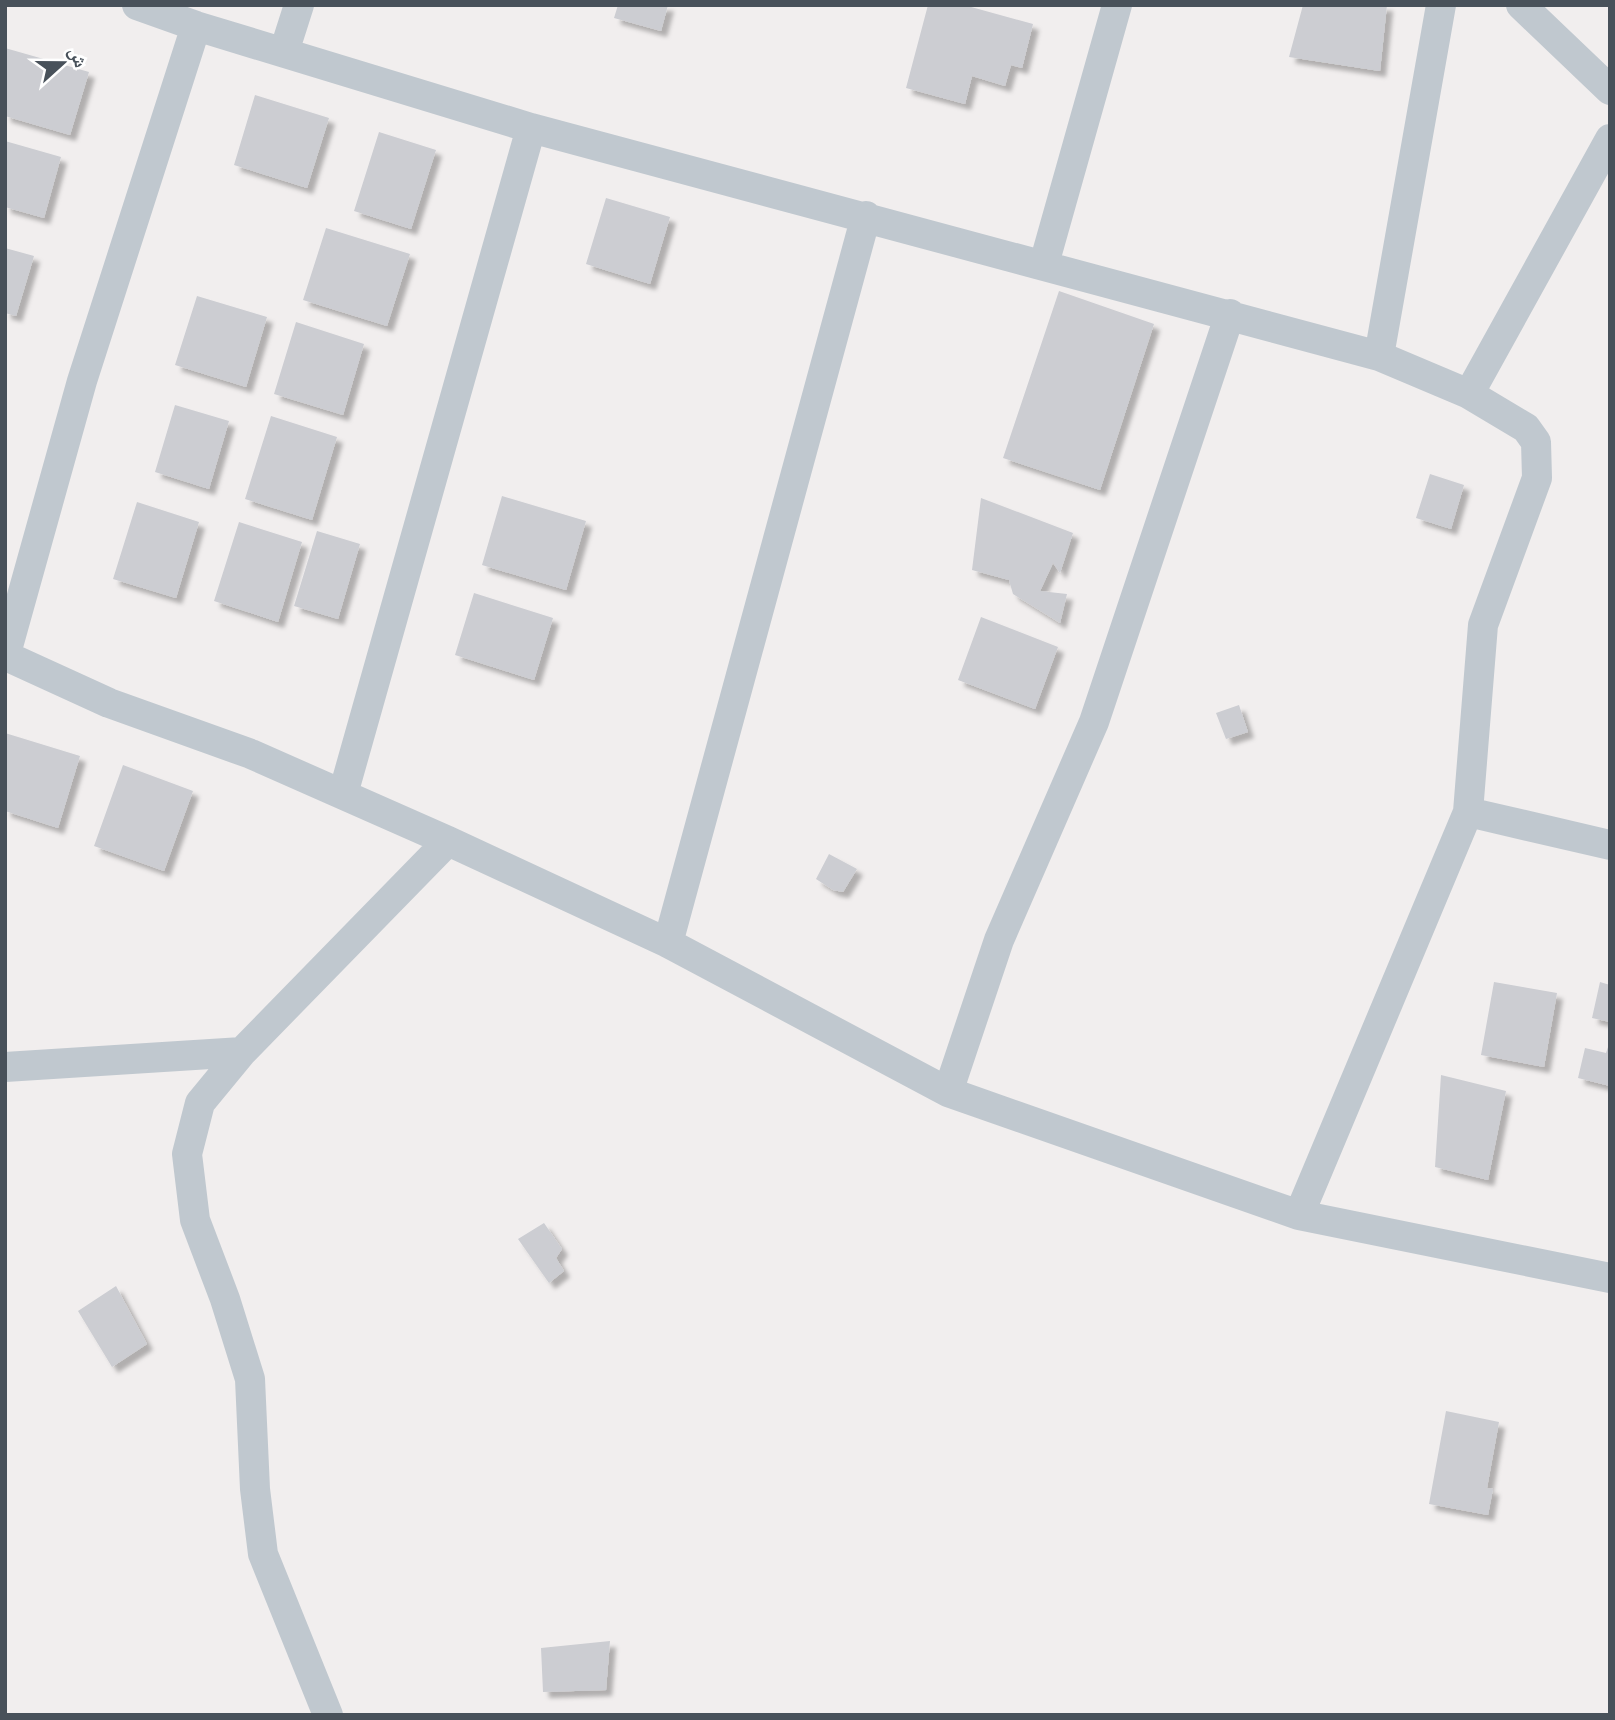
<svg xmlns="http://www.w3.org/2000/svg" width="1615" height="1720" viewBox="0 0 1615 1720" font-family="Ubuntu,'Noto Naskh Arabic',sans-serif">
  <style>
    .building { fill: #cccdd2; filter: url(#shadow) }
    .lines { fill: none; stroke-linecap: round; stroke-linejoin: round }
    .street { stroke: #c0c8cf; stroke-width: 30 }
  </style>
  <defs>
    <filter id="shadow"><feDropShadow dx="6" dy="6" stdDeviation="2" flood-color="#0004"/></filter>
  </defs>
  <rect width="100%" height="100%" fill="#f1eeee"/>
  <!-- building -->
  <path class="building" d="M618 5H668L661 31 614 18Z
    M928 5H964L1033 24 1022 68 1011 65 1005 86 972 76 965 104 906 88Z
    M1303 5H1387L1380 71 1289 57Z
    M5 48 89 72 70 135 5 116Z
    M255 95 329 118 307 188 234 165Z
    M379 132 436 150 411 229 354 211Z
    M5 141 61 157 44 218 5 207Z
    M606 198 670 217 650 284 586 264Z
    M326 228 410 254 387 326 303 300Z
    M5 248 34 256 16 316 5 313Z
    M1059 291 1154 324 1100 490 1003 458Z
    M197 296 267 317 246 387 175 365Z
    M296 322 364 344 343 415 274 394Z
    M175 405 229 421 209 489 155 472Z
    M271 416 337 437 312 520 245 499Z
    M1430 474 1464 485 1451 529 1416 518Z
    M502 496 586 521 566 590 482 565Z
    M981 498 1073 533 1060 573 1053 563 1040 591 1067 594 1060 623 1013 594 1009 580 972 570Z
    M137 502 199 522 176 598 113 579Z
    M239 522 302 542 278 622 214 601Z
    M317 531 360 544 338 619 294 606Z
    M474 593 553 618 534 680 455 655Z
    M981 617 1058 647 1035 709 958 680Z
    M1239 705 1248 732 1226 739 1216 713Z
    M5 733 80 756 58 828 5 811Z
    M123 765 193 791 164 871 94 846Z
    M829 854 857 869 843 892 833 890 816 879Z
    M1494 982 1557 993 1544 1067 1481 1055Z
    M1600 982 1610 985V1022L1592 1018Z
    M1610 1041V1086L1578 1078 1585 1048 1606 1053Z
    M1441 1075 1506 1091 1488 1180 1435 1167Z
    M544 1223 562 1249 556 1258 564 1271 549 1283 518 1239Z
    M116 1286 147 1344 112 1367 78 1311Z
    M1446 1411 1499 1422 1487 1488 1493 1489 1488 1515 1429 1504Z
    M610 1641 606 1690 543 1692 541 1648Z"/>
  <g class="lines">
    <!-- street -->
    <path class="street" d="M137 5 196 26 531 128 1379 356 1469 394 1610 139
      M1521 5 1610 90
      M284 52 299 5
      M1044 264 1117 5
      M1379 356 1441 5
      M6 656 109 703 251 754 448 841 668 943 948 1092 1299 1215 1610 1278
      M5 657 82 381 196 26
      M343 794 531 128
      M1468 812 1610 845
      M668 943 866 216
      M5 1067 242 1052
      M948 1092 999 940 1094 722 1230 314
      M1299 1215 1468 812 1483 625 1537 478 1536 442 1526 428 1469 394
      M328 1715 263 1554 255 1489 250 1379 225 1299 195 1220 187 1154 200 1103 242 1052 448 841"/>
  </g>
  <!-- border -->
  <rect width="1615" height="1720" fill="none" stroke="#48515a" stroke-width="14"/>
  <!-- north arrow -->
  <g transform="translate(63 63) rotate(69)" stroke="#ffffff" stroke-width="5" paint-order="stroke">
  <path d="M0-5L12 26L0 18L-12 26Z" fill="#48515a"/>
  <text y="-10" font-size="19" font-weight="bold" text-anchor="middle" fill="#48515a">ش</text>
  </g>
</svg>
